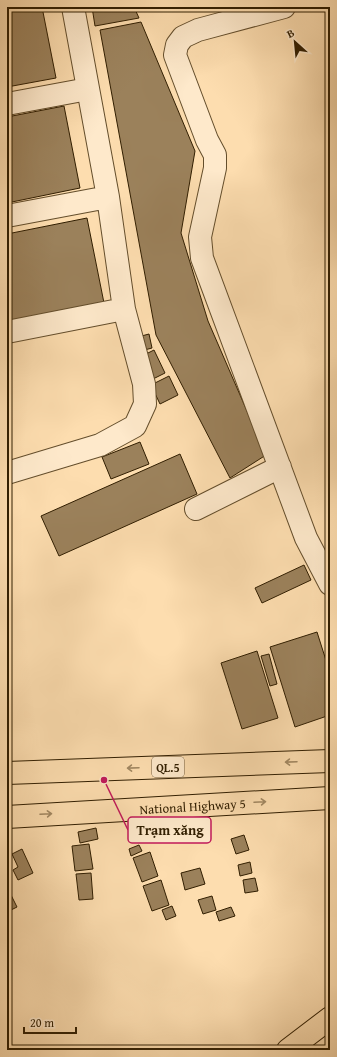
<svg xmlns="http://www.w3.org/2000/svg" width="337" height="1057" viewBox="0 0 337 1057" font-family="'Gentium Book Plus',serif">
  <style>
    .building { fill: #9b815b; stroke: #311e01 }
    .lines { fill: none; stroke-linecap: round; stroke-linejoin: round }
    .minor-casing { stroke: #644e2c; stroke-width: 24 }
    .major-casing { stroke: #311e01; stroke-width: 24 }
    .highway-casing { stroke: #311e01; stroke-width: 24 }
    .minor { stroke: #fee9cb; stroke-width: 22 }
    .major { stroke: #fdddaf; stroke-width: 22 }
    .highway { stroke: #fdddaf; stroke-width: 22 }
    .oneway { stroke: #a18761 }
    .labels { text-anchor: middle; dominant-baseline: central; stroke-width: 3; stroke-linejoin: round; paint-order: stroke }
    .shield { fill: #fee9cb; stroke: #6e5b3e; stroke-width: 1 }
    .shield-label { font-size: 12px; font-weight: bold; fill: #311e01 }
    .street-label { font-size: 13px; fill: #311e01; stroke: #fee9cb }
    .leader { fill: none; stroke: #c2185b; stroke-width: 1.5 }
    .callout-dot { fill: #c2185b; stroke: #fee9cb; stroke-width: 1.5 }
    .callout { fill: #fee9cb; stroke: #c2185b; stroke-width: 1.5 }
    .callout-label { font-size: 14px; text-anchor: middle; font-weight: bold; fill: #311e01 }
  </style>
  <rect width="100%" height="100%" fill="#fdddaf"/>
  <filter id="stains"><feTurbulence type="fractalNoise" baseFrequency=".005" numOctaves="4"/><feColorMatrix values="0 0 0 0 .2 0 0 0 0 .09 0 0 0 0 .02 0 0 0 .5 -.17"/></filter>
  <radialGradient id="worn" r=".72"><stop offset=".6" stop-color="#630" stop-opacity="0"/><stop offset="1" stop-color="#630" stop-opacity=".3"/></radialGradient>
  <!-- building -->
  <path class="building" d="M7 7H42L56 78 7 87Z
    M92 7H134L139 18 95 26Z
    M141 22 195 151 181 233 208 321 266 455 230 478 156 335 100 30Z
    M64 106 80 188 7 203V117Z
    M87 218 104 303 7 322V234Z
    M149 334 152 348 137 352 134 338Z
    M154 350 165 373 149 381 138 358Z
    M169 376 178 395 160 404 151 385Z
    M140 442 149 464 111 479 102 457Z
    M180 454 197 494 59 556 41 516Z
    M304 565 311 580 262 603 255 588Z
    M317 632 330 673V715L295 727 270 647Z
    M257 651 278 718 242 729 221 663Z
    M269 654 277 684 270 686 261 656Z
    M96 828 98 839 80 843 78 832Z
    M244 835 249 850 236 854 231 839Z
    M89 844 93 869 75 871 72 846Z
    M139 845 142 851 131 856 129 849Z
    M22 849 33 873 18 880 13 870 18 867 12 854Z
    M150 852 158 876 142 882 133 858Z
    M250 862 252 873 240 876 238 865Z
    M200 868 205 884 185 890 181 873Z
    M91 873 93 899 79 900 76 874Z
    M255 878 258 891 245 893 243 880Z
    M161 880 169 905 152 911 143 886Z
    M7 887 17 907 7 912Z
    M212 896 216 910 203 914 198 900Z
    M172 906 176 916 166 920 162 910Z
    M231 907 235 916 219 921 216 912Z"/>
  <g class="lines">
    <defs>
      <path id="minor" d="M284 7 198 30 183 37 177 45 175 55 207 140 215 155V168L200 237 202 258 306 538 330 584
        M7 104 88 89
        M7 216 108 197
        M7 332 124 309
        M7 473 100 445 135 426 145 404 144 384 124 309 108 197 73 7
        M196 509 280 467"/>
      <path id="major" d="M288 1050 330 1018"/>
      <g id="highway">
        <path d="M7 773 330 761"/>
        <path id="s1" d="M7 817 330 798"/>
      </g>
    </defs>
    <!-- minor casing -->
    <use href="#minor" class="minor-casing"/>
    <!-- major casing -->
    <use href="#major" class="major-casing"/>
    <!-- highway casing -->
    <use href="#highway" class="highway-casing"/>
    <!-- minor -->
    <use href="#minor" class="minor"/>
    <!-- major -->
    <use href="#major" class="major"/>
    <!-- highway -->
    <use href="#highway" class="highway"/>
  </g>
  <!-- one-way arrows -->
  <defs><path id="oneway-shaft" d="M-6 0H5M1.5-3L5.5 0L1.5 3" fill="none" stroke-width="1.6" stroke-linecap="round" stroke-linejoin="round"/></defs>
  <g class="oneway">
    <use href="#oneway-shaft" transform="translate(291 762) rotate(178)"/>
    <use href="#oneway-shaft" transform="translate(133 768) rotate(178)"/>
    <use href="#oneway-shaft" transform="translate(260 802) rotate(-3)"/>
    <use href="#oneway-shaft" transform="translate(46 814) rotate(-3)"/>
  </g>
  <g class="labels">
    <!-- shield labels -->
    <rect class="shield" x="152" y="757" width="32" height="20" rx="3"/>
    <g class="shield-label">
      <text x="168" y="767">QL.5</text>
    </g>
    <!-- street labels -->
    <g class="street-label">
      <text stroke="none"><textPath href="#s1" startOffset="186">National Highway 5</textPath></text>
    </g>
  </g>
  <!-- callouts -->
  <path class="leader" d="M104 780L128 830"/>
  <circle class="callout-dot" cx="104" cy="780" r="4"/>
  <rect class="callout" x="128" y="817" width="83" height="26" rx="4"/>
  <g class="callout-label">
    <text x="170" y="835">Trạm xăng</text>
  </g>
  <!-- margin -->
  <rect width="337" height="1057" fill="none" stroke="#fdddaf" stroke-width="24"/>
  <rect x="8" y="8" width="321" height="1041" fill="none" stroke="#311e01" stroke-width="2"/>
  <rect x="12" y="12" width="313" height="1033" fill="none" stroke="#311e01"/>
  <!-- north arrow -->
  <g transform="translate(295 42) rotate(333)" stroke="#fee9cb" stroke-width="3" paint-order="stroke">
  <path d="M0-3L7 15L0 10L-7 15Z" fill="#311e01"/>
  <text y="-6" font-size="11" font-weight="bold" text-anchor="middle" fill="#311e01">B</text>
  </g>
  <!-- scale -->
  <path d="M24 1027v6h52v-6" fill="none" stroke="#311e01" stroke-width="2"/>
  <text x="30" y="1027" font-size="12" fill="#311e01" stroke="#fee9cb" stroke-width="3" paint-order="stroke">20 m</text>
  <rect width="100%" height="100%" filter="url(#stains)"/>
  <rect width="100%" height="100%" fill="url(#worn)"/>
</svg>
